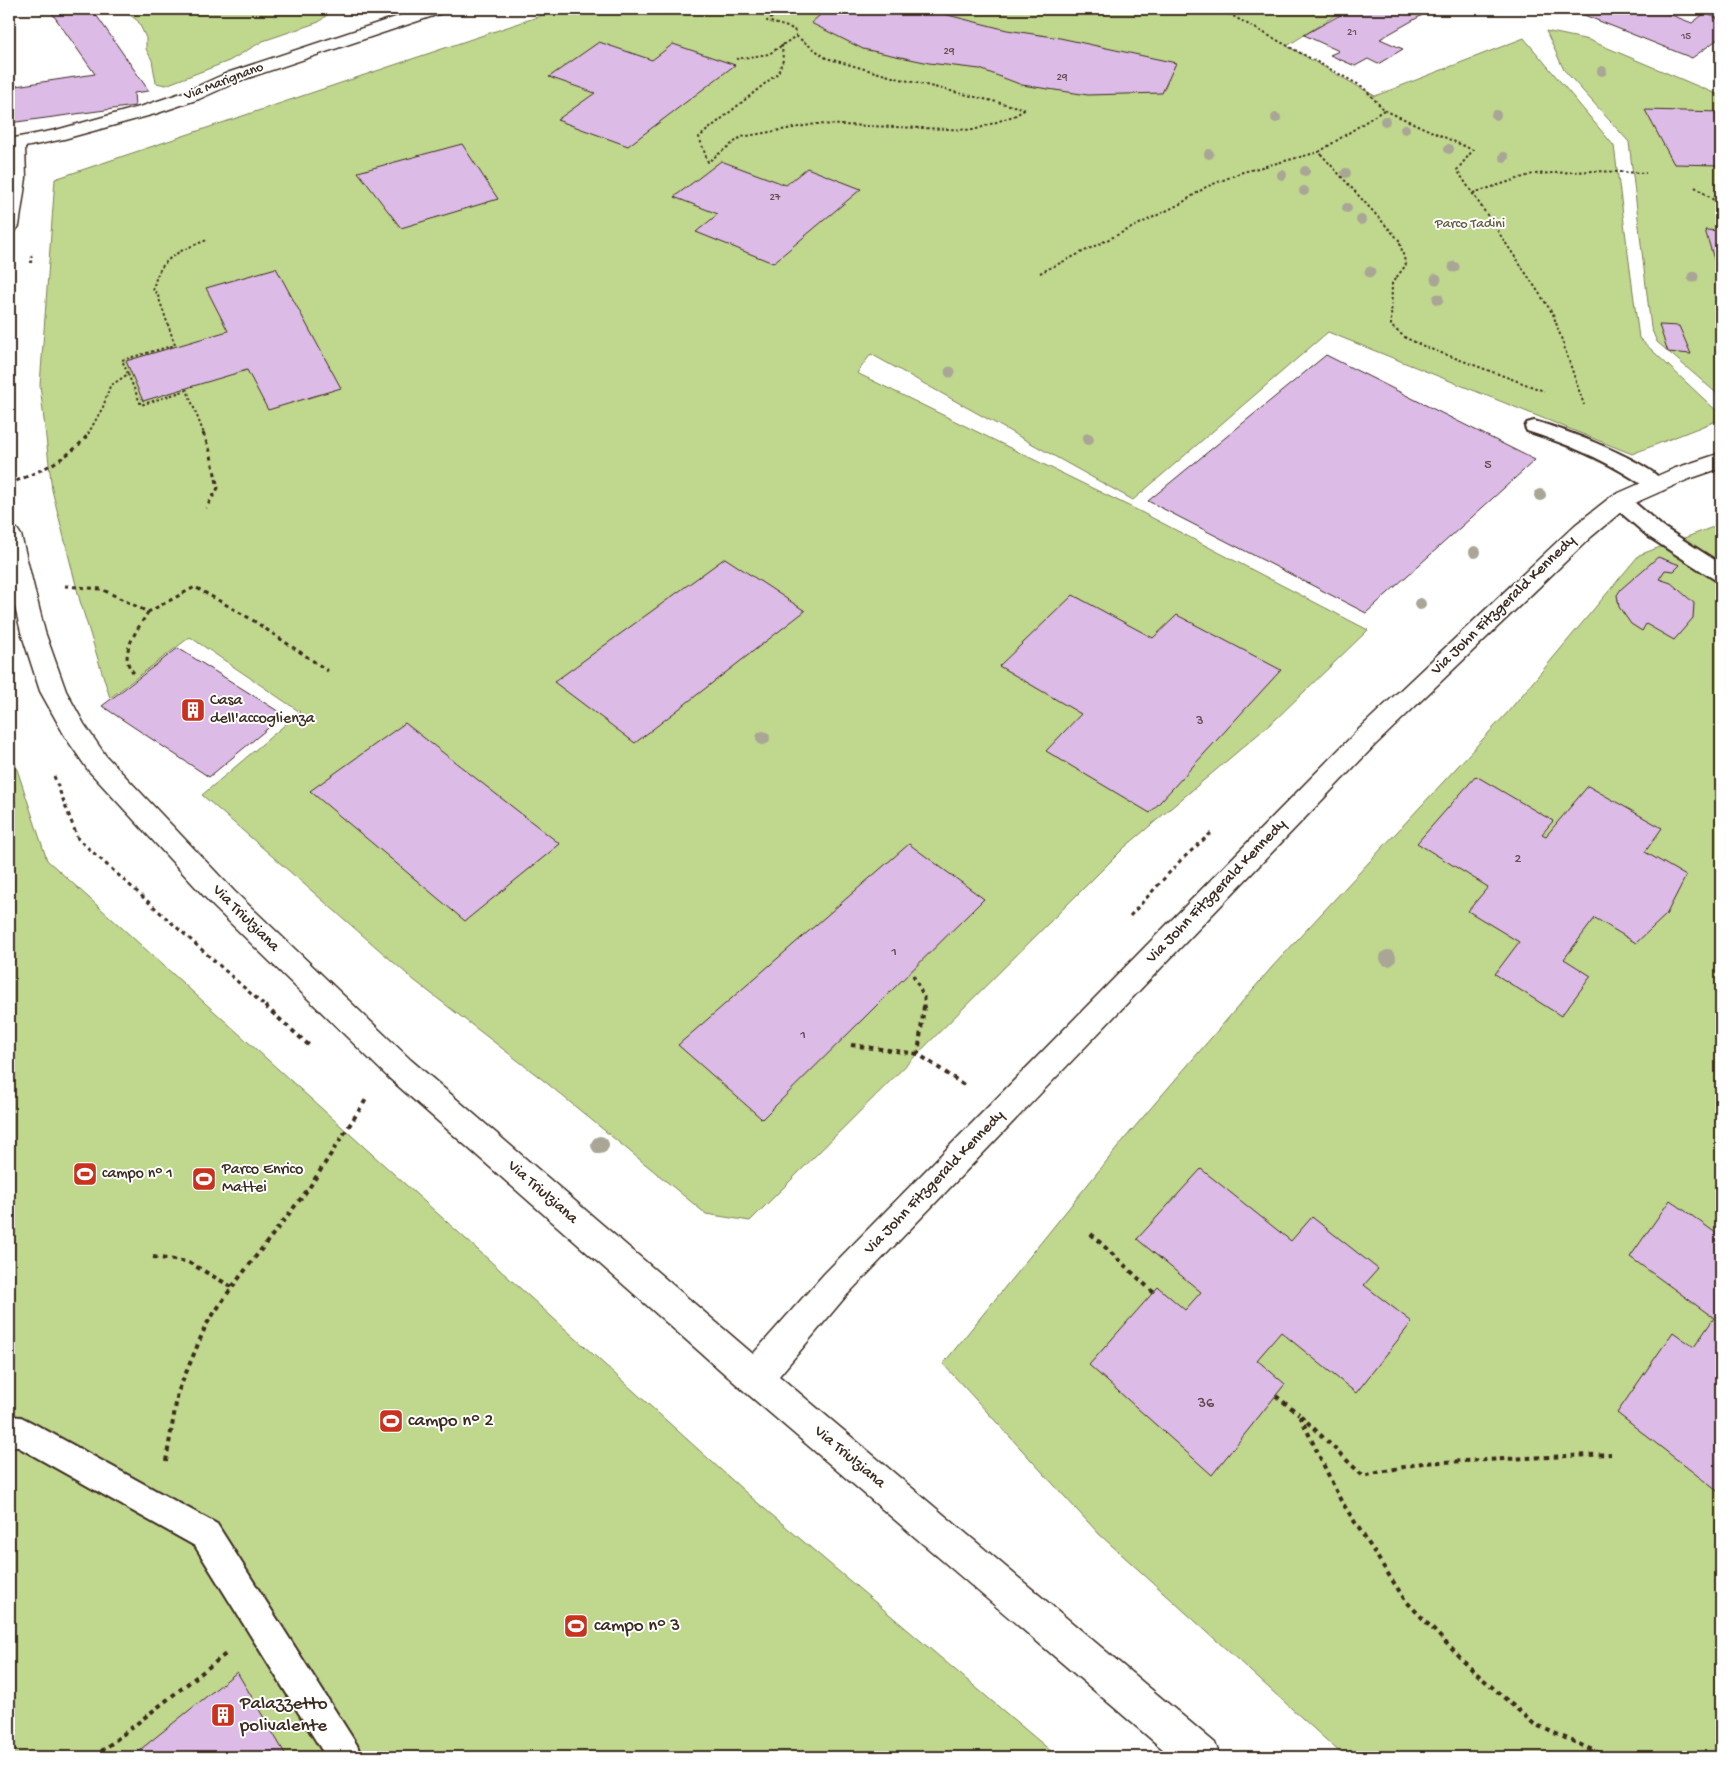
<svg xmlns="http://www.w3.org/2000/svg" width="1730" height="1766" viewBox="0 0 1730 1766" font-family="'Gochi Hand',sans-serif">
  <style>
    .green { fill: #c0d78e; stroke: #7e8056 }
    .building { fill: #ddbbe7; stroke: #3b2a1e }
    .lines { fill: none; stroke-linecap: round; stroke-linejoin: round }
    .lane-casing { stroke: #3b2a1e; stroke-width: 4 }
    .street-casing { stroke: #3b2a1e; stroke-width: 3 }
    .path-far2 { stroke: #3b2a1e; stroke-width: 2; stroke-dasharray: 2.5 2.5; stroke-linecap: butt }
    .path-far1 { stroke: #3b2a1e; stroke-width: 3; stroke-dasharray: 4 4; stroke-linecap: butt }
    .path { stroke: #3b2a1e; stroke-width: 4; stroke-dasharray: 4.5 4.5; stroke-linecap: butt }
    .lane { fill: #fff; fill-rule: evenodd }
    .street { fill: #fff; fill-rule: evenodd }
    .tree { fill: #a9a696 }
    .labels { text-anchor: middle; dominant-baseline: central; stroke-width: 4; stroke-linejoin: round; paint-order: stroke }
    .far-number-label { font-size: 11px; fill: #644e50 }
    .far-street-label { font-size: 14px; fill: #3b2a1e; stroke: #fff }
    .far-park-label { font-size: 14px; fill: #635e40; stroke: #fff }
    .number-label { font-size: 14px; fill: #644e50 }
    .street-label { font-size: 16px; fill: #3b2a1e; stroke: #fff }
    .poi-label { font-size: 16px; fill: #3b2a1e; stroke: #fff; text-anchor: start }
    .near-number-label { font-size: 16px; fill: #644e50 }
    .near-poi-label { font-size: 19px; fill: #3b2a1e; stroke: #fff; text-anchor: start }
  </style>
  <rect width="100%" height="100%" fill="#fff"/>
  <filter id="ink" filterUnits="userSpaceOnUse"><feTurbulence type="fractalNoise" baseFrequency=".02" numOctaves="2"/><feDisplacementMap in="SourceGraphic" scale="10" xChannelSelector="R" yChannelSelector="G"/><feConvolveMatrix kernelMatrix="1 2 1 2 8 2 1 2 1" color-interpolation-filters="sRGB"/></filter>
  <g filter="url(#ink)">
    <!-- green -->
    <path class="green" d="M122 9H348L328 14 319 22 263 41 229 61 166 85 156 83 152 60 146 49V38L138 21Z
      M561 9H1345L1287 46 1375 96 1524 38 1614 146 1639 338 1721 415V419L1632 454 1328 332 1133 500 871 354 857 373 1141 512 1368 630 1275 720 1125 847 750 1221 706 1214 543 1080 415 981 202 795 300 712 190 637 110 698 80 601 52 490 40 385 55 179Z
      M1546 31 1589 40 1721 96V397L1657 342 1651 328 1629 142 1564 70Z
      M1721 524V1757H1345L1099 1534 943 1364 1126 1137 1272 967 1507 713 1639 555Z
      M9 745 47 860 752 1498 1058 1757H9Z"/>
    <!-- building -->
    <path class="building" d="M49 9H92L149 91 134 93 135 106 9 123V87L95 74Z
      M827 9H924L1007 30 1060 38 1176 63 1162 93 1088 95 1022 85 980 69 929 63 863 49 811 23Z
      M1351 9H1433L1380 39 1403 49 1378 64 1368 59 1355 66 1330 55 1339 51 1304 35Z
      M1569 9H1656L1692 23 1705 13 1721 20V40L1718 39 1692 58Z
      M599 42 652 60 673 44 735 65 628 146 557 120 595 93 549 77Z
      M1645 110 1721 112V165L1674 164Z
      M462 144 498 199 401 228 358 172Z
      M721 161 786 185 807 168 861 189 773 263 696 232 718 214 674 197Z
      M1705 230 1721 231V282Z
      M276 268 341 388 268 410 247 370 143 401 126 361 228 331 206 288Z
      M1659 325 1679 326 1691 354 1668 352Z
      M1326 355 1535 460 1366 613 1148 501Z
      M1658 557 1680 565 1674 571 1665 570 1659 579 1671 583 1694 603 1693 618 1674 640 1646 624 1642 631 1631 624 1619 607 1617 595 1621 589Z
      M725 558 805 611 635 743 554 682Z
      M1073 595 1153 638 1177 615 1281 670 1150 813 1046 751 1081 714 999 666Z
      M178 648 284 715 209 777 102 706Z
      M405 723 560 844 465 921 310 791Z
      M1476 776 1553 821 1542 834 1546 836 1588 786 1662 828 1645 852 1686 876 1666 915 1636 943 1595 918 1564 959 1591 976 1561 1016 1495 974 1519 942 1468 911 1488 887 1417 843Z
      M909 844 984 899 762 1119 678 1045Z
      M1201 1169 1291 1241 1312 1217 1378 1269 1364 1285 1412 1322 1356 1393 1281 1332 1257 1360 1285 1384 1212 1475 1089 1365 1158 1287 1185 1310 1201 1292 1137 1239Z
      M1670 1200 1720 1236 1721 1234V1494L1617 1413 1673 1332 1694 1347 1714 1318 1630 1257Z
      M237 1672 287 1757H131Z"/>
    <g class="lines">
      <defs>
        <path id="lane" d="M1534 421C1563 429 1651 461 1666 485L1663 490C1650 493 1642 484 1632 478 1599 457 1564 443 1527 431L1525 427 1527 423Z
          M1620 494 1627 496 1663 527 1721 564V581L1714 579 1649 537 1613 506 1610 501 1613 496Z
          M9 1416 21 1417 31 1422 217 1524 357 1745 361 1757H326L195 1546 18 1447 9 1446Z"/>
        <path id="street" d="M420 9H444L442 13 239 81 199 99 155 114 64 139 25 147 26 178 19 226 16 230 9 232V139L56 130 143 106 187 91 227 73Z
          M1721 453V468L1689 479 1628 506 1591 537 1375 745 846 1296 779 1376 1215 1743 1220 1757H1172L743 1390 389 1078 214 907 88 770 66 738 40 691 21 632 9 582V527L17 529 21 535 45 632 66 691 84 724 106 756 234 891 411 1060 753 1354 824 1274 1357 731 1575 525 1612 496 1673 469Z"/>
      </defs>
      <!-- lane casing -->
      <use href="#lane" class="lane-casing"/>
      <!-- street casing -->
      <use href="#street" class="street-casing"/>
      <!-- path-far2 -->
      <path class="path-far2" d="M1220 9 1363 87 1384 110 1473 150 1457 170 1553 314 1584 405
        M472 12 481 9
        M782 45 783 60 778 73 699 137 708 162 741 137 816 124 974 130 1016 115 1026 109 896 78 826 58 796 36
        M736 59 769 54 796 36 794 29 767 21 785 9
        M1384 110 1319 152 1399 240 1406 265 1392 283 1391 326 1406 338 1428 348 1544 391
        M1695 187 1721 205
        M1473 193 1533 174 1593 171 1646 173
        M31 263 32 253
        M1040 273 1180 204 1206 187 1243 172 1319 152
        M128 374 141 405 187 390 204 434
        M88 434 103 407 110 386 128 374 122 360 175 345 157 293 153 291C158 258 179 251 207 240"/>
      <!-- path-far1 -->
      <path class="path-far1" d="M203 433 210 451 218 488 206 508
        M9 484C38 472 70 459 89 433
        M65 586 101 589 148 612 195 587 251 619 328 671
        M134 673C116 655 138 630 148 612
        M54 776 78 839 267 1008
        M1130 916 1180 861 1211 833
        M913 975 924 997V1008"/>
      <!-- path -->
      <path class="path" d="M265 1006 312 1048
        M924 1006 918 1054 967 1087
        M851 1045 918 1054
        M1091 1234 1154 1293
        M153 1257 188 1262 232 1287
        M1276 1396 1299 1414
        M166 1461 178 1392 206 1325 232 1287 309 1188 367 1098
        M94 1757 227 1653
        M1608 1757 1534 1724 1467 1665 1405 1600 1340 1499 1299 1414 1363 1476 1422 1463 1611 1454"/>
      <!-- lane -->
      <use href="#lane" class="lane"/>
      <!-- street -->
      <use href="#street" class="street"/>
    </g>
    <!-- trees -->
    <g class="tree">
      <circle cx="1602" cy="71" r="5"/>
      <circle cx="1496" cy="115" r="5"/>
      <circle cx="1276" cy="118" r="5"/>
      <circle cx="1385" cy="121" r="5"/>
      <circle cx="1405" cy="129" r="5"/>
      <circle cx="1449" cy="149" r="5"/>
      <circle cx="1209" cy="154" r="5"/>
      <circle cx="1504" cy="157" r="5"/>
      <circle cx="1305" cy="171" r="5"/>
      <circle cx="1346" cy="173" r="5"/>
      <circle cx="1282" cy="175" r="5"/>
      <circle cx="1304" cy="191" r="5"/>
      <circle cx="1347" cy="208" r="5"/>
      <circle cx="1361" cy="220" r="5"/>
      <circle cx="1454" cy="267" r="5.5"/>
      <circle cx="1370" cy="272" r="5.5"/>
      <circle cx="1693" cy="277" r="5.5"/>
      <circle cx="1436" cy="279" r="5.5"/>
      <circle cx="1438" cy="299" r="5.5"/>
      <circle cx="950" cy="372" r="5.5"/>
      <circle cx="1088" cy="439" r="6"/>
      <circle cx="1540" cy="495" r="6"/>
      <circle cx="1475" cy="552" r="6"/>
      <circle cx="1420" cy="604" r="6"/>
      <circle cx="763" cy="738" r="7"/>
      <circle cx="1388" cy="958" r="8"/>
      <circle cx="600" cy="1145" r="9"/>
    </g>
  </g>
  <!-- icons -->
  <defs>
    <symbol id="building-square" viewBox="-11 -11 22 22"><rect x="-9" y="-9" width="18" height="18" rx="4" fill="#c8321e" stroke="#fff"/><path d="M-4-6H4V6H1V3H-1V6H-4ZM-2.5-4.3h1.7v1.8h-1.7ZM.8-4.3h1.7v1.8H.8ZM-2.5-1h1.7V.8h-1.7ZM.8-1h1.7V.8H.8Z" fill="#fff"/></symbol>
    <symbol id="stadium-square" viewBox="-11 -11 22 22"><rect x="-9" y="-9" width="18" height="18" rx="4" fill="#c8321e" stroke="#fff"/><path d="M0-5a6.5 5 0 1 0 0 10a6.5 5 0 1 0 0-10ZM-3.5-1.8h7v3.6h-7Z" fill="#fff"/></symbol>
  </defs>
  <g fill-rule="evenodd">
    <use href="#building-square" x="179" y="696" width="28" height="28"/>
    <use href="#stadium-square" x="71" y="1160" width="28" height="28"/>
    <use href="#stadium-square" x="190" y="1165" width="28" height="28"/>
    <use href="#stadium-square" x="377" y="1407" width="28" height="28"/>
    <use href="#stadium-square" x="562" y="1612" width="28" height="28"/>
    <use href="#building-square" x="209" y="1701" width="28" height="28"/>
  </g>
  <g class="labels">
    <!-- far-number labels -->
    <g class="far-number-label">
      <text x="1352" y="33">21</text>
      <text x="1686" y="37">15</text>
      <text x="949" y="52">29</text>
      <text x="1062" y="78">29</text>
      <text x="775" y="198">27</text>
    </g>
    <!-- far-street labels -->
    <g class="far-street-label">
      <text transform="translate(224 82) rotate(-21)">Via Marignano</text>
    </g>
    <!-- far-park labels -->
    <g class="far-park-label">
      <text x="1470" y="224">Parco Tadini</text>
    </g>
    <!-- number labels -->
    <g class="number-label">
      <text x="1488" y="465">5</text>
      <text x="1200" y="721">3</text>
      <text x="1518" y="859">2</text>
      <text x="894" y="952">1</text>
      <text x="803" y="1035">1</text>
    </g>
    <!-- street labels -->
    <g class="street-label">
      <text transform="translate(1504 606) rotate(-44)">Via John Fitzgerald Kennedy</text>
      <text transform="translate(1217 892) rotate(-46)">Via John Fitzgerald Kennedy</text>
      <text transform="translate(245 919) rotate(45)">Via Triulziana</text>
      <text transform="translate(935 1183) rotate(-46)">Via John Fitzgerald Kennedy</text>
      <text transform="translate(542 1193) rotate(41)">Via Triulziana</text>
      <text transform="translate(849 1458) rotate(40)">Via Triulziana</text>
    </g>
    <!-- poi labels -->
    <g class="poi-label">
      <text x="210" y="701">Casa<tspan x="210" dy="18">dell'accoglienza</tspan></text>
      <text x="222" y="1170">Parco Enrico<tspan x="222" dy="18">Mattei</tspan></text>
      <text x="102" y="1174">campo n° 1</text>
    </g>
    <!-- near-number labels -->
    <g class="near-number-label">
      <text x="1206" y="1404">36</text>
    </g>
    <!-- near-poi labels -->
    <g class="near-poi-label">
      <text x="408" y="1421">campo n° 2</text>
      <text x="594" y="1626">campo n° 3</text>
      <text x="240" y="1704">Palazzetto<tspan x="240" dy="22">polivalente</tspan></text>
    </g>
  </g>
  <!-- margin -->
  <rect width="1730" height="1766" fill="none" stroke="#fff" stroke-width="30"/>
  <rect x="15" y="15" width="1700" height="1736" fill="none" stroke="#3b2a1e" stroke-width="2" filter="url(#ink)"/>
</svg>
